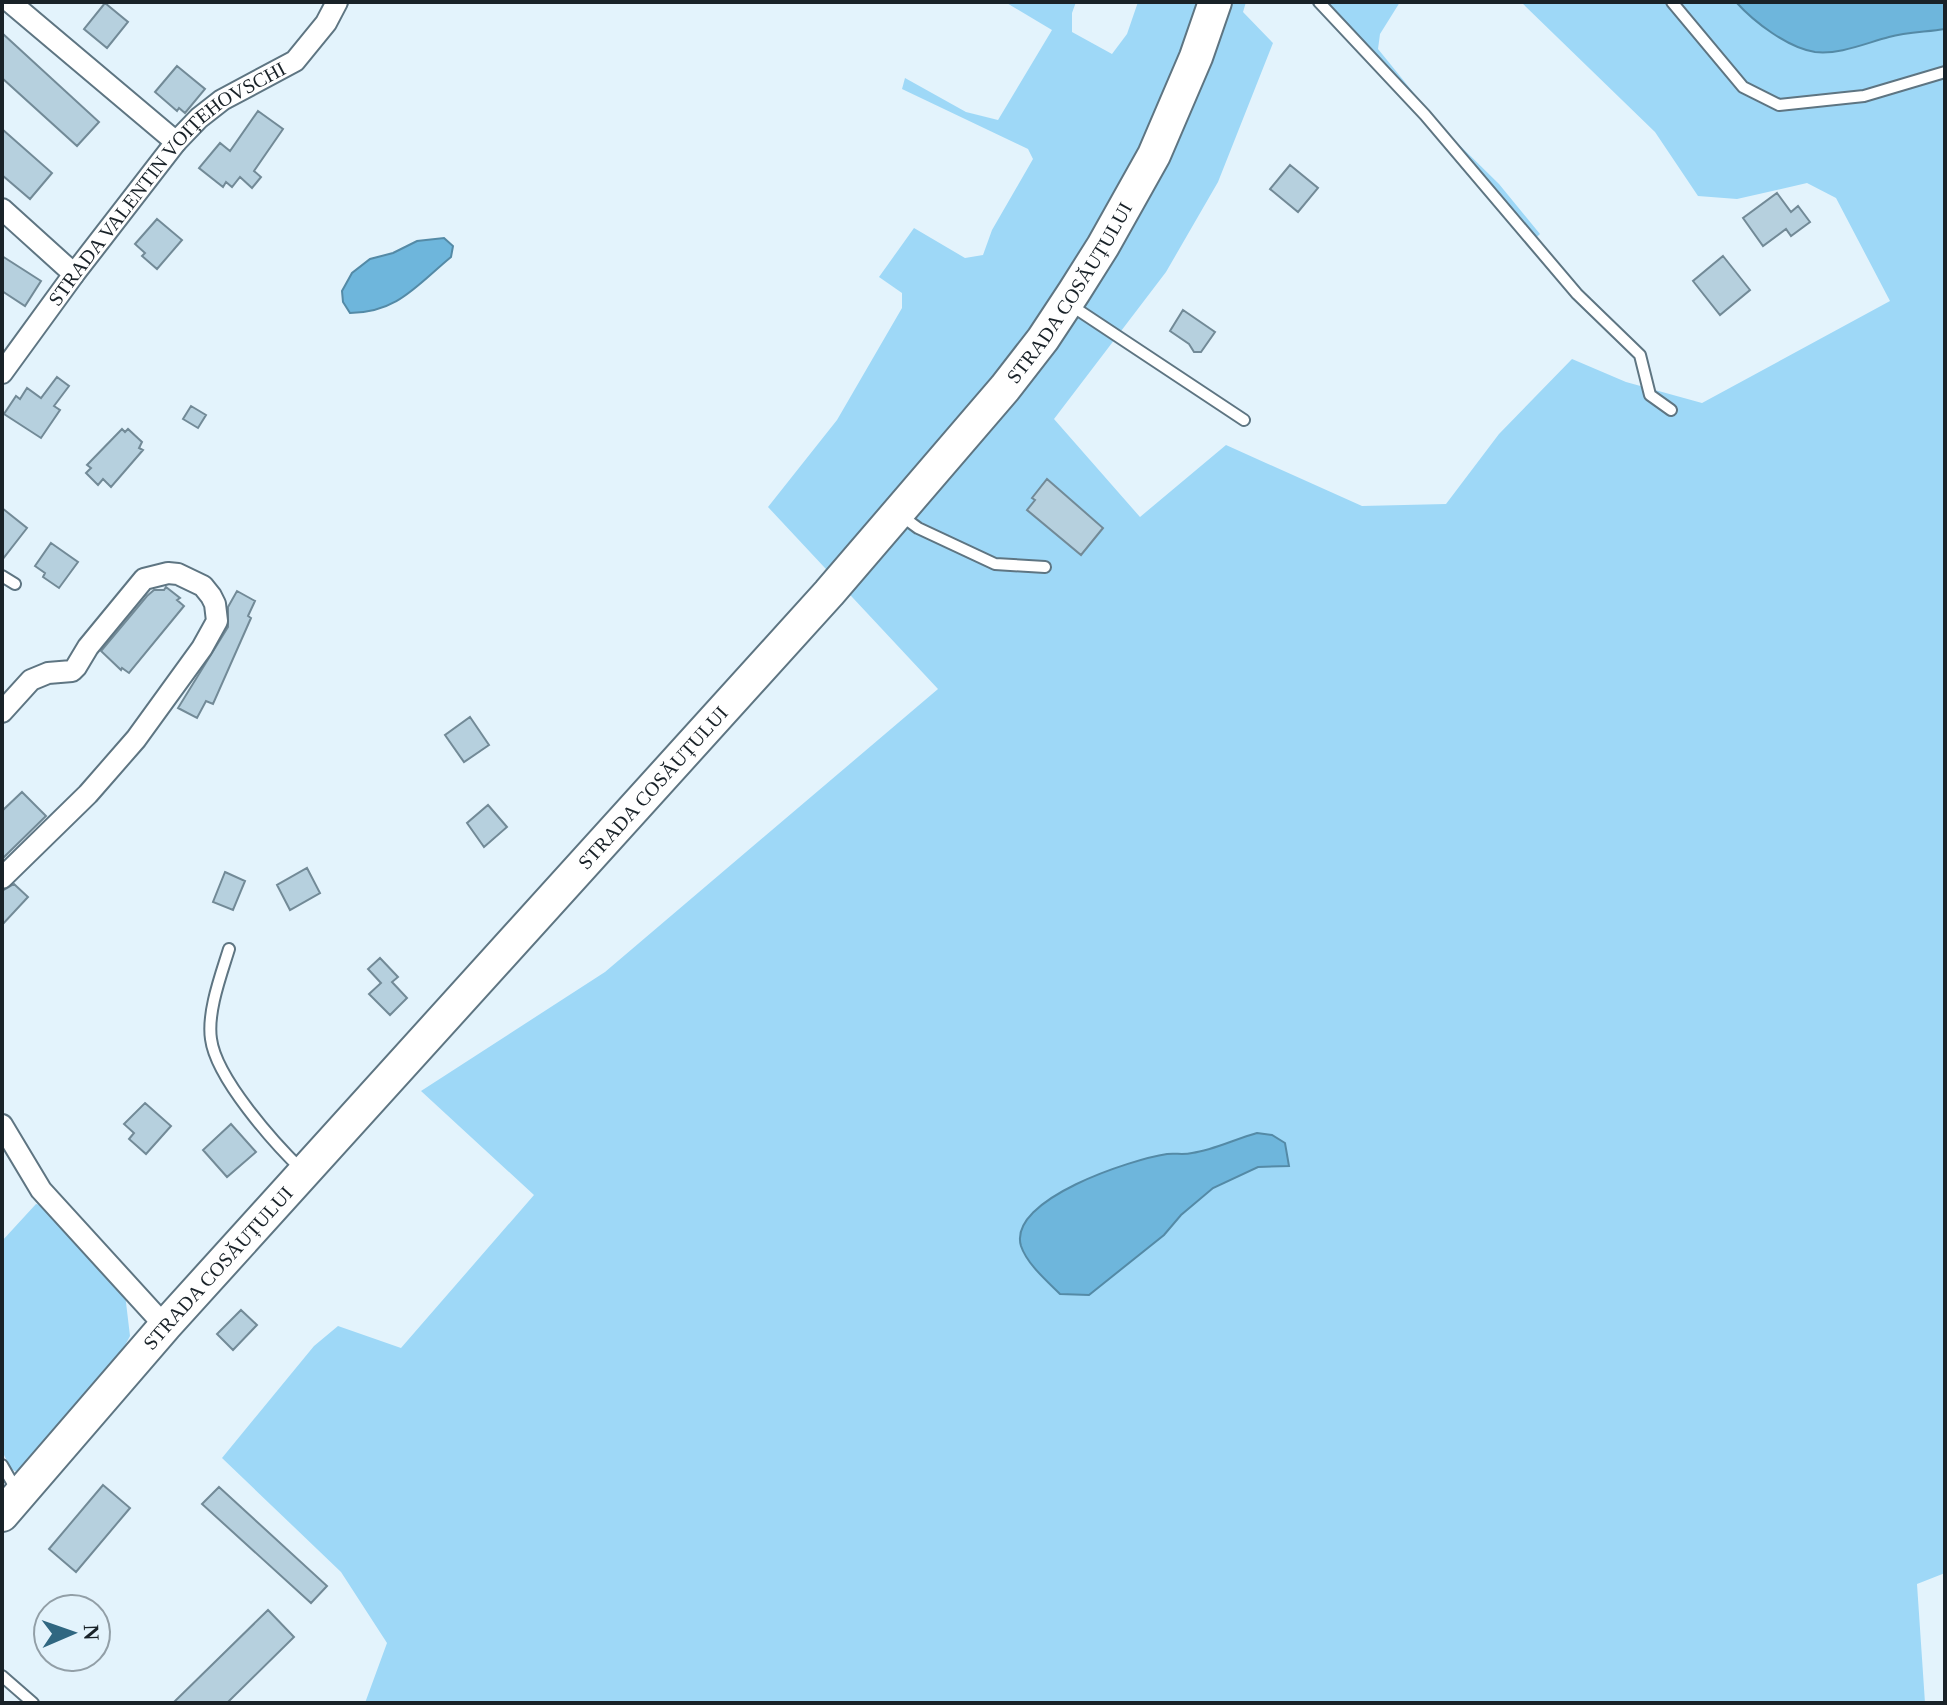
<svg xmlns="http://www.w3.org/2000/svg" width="1947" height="1705" viewBox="0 0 1947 1705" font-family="'Times New Roman',serif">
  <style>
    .green { fill: #9ed8f7 }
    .water { fill: #6eb6dc; stroke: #548aa6; stroke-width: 2 }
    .building { fill: #b6d0de; stroke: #728a97; stroke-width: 2 }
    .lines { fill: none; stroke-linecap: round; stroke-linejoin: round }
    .lane-casing { stroke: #5e7582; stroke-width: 14 }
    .street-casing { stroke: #5e7582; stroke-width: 24 }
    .primary-casing { stroke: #5e7582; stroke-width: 36 }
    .lane { stroke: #fff; stroke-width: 10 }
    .street { stroke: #fff; stroke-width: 20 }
    .primary { stroke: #fff; stroke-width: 32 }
    .labels { text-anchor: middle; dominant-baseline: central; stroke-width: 6; stroke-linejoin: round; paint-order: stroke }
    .street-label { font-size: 20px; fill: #192228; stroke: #e3f3fc }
  </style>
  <rect width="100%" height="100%" fill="#e3f3fc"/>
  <!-- green -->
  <path class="green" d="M1005 2H1076L1072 13V32L1112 54 1127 34 1138 2H1246L1243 12 1273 43 1218 182 1166 272 1054 419 1140 517 1226 445 1362 506 1446 504 1499 434 1572 359 1626 382 1702 403 1890 301 1836 198 1807 183 1737 199 1698 196 1655 132 1521 2H1945V1573L1917 1584 1925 1703H365L387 1643 341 1572 222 1458 314 1346 338 1326 401 1348 534 1195 421 1091 605 972 938 689 768 507 837 420 902 308V293L879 277 914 228 965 258 983 255 992 230 1033 159 1028 149 902 89 905 78 966 112 998 120 1052 30Z
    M1314 2H1400L1380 34 1378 49 1443 129 1499 184 1540 234 1528 245 1470 169Z
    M36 1204 48 1207 125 1294 130 1336 123 1349 17 1472 11 1469 2 1451V1241Z"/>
  <!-- water -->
  <path class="water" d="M1736 2H1945V29C1927 32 1907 32 1889 37 1866 43 1839 55 1815 52 1788 48 1754 22 1736 2Z
    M444 238 453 246 451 257C417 285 397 313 350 313L343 302 342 291 352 273 370 259 393 253 417 241Z
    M1257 1133 1272 1135 1285 1143 1289 1166 1258 1167 1213 1188 1181 1215 1164 1235 1089 1295 1060 1294C1047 1281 1027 1264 1021 1246 1007 1199 1133 1159 1167 1154 1175 1153 1184 1155 1192 1153 1214 1150 1235 1139 1257 1133Z"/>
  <!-- building -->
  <path class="building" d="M105 3 128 22 107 48 84 29Z
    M2 33 99 122 77 146 2 78Z
    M177 66 205 89 185 113 179 108 177 111 155 92Z
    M258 111 283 129 254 171 261 177 252 188 240 177 232 187 226 182 223 187 199 168 220 143 230 151Z
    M2 129 52 173 30 199 2 175Z
    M1290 165 1318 188 1298 212 1270 189Z
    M1777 193 1791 212 1798 206 1810 222 1791 236 1786 229 1763 246 1743 218Z
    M157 219 182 240 157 269 142 256 145 253 135 244Z
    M2 256 41 281 25 306 2 291Z
    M1723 256 1750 290 1720 315 1693 281Z
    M1183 310 1215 332 1201 352H1194L1189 344 1170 331Z
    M57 377 69 386 54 406 60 410 41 438 4 414 16 396 20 399 27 388 41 398Z
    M191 406 206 415 198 428 183 419Z
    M122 429 125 432 128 429 142 442 139 448 143 450 111 487 103 479 98 485 86 473 91 468 87 465Z
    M1047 479 1103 528 1081 555 1027 510 1035 500 1032 498Z
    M2 508 27 528 2 560Z
    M51 543 78 562 59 588 43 577 45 573 35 566Z
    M166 587 180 598 177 600 184 606 129 673 122 668 121 670 101 651 147 596 154 590H164Z
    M237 591 255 601 248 616 251 618 213 704 206 701 197 718 178 708 228 627V607Z
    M470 717 489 745 464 762 445 735Z
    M22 792 46 816 2 859V811Z
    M488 805 507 827 484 847 467 823Z
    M307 868 320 893 290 910 277 885Z
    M225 872 245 881 233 910 213 902Z
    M14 884 28 897 2 925V891Z
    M380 958 398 977 392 982 407 998 390 1015 369 994 381 983 368 969Z
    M145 1103 171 1126 146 1154 129 1139 134 1133 124 1124Z
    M231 1124 256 1152 227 1177 203 1150Z
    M241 1310 257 1325 233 1350 217 1334Z
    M103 1485 130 1508 76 1572 49 1549Z
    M219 1487 327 1586 311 1603 202 1504Z
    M268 1610 294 1637 227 1703H173Z"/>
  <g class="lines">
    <defs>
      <path id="lane" d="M1319 2 1425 115 1577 294 1640 355 1650 395 1671 410
        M1672 2 1743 87 1779 105 1864 96 1945 72
        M1069 304 1244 420
        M899 514 918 528 995 564 1045 567
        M2 576 15 584
        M229 949C221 975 207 1012 211 1039 216 1078 274 1143 302 1170
        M2 1465 17 1491
        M2 1676 33 1703"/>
      <g id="street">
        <path d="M10 2 176 142"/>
        <path d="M2 209 74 274"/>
        <path id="s1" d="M2 373 74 274 176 142 199 118 222 100 295 61 326 23 337 2"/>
        <path d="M2 712 31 680 48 673 72 671 76 667 88 647 144 579 168 573 178 574 203 586 211 596 215 604 217 621 202 648 136 739 88 794 2 878"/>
        <path d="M2 1125 41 1190 165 1326"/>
      </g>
      <g id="primary">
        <path id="s2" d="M2 1515 165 1326 829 593 1005 388 1043 339 1074 292 1103 246 1154 155 1196 57 1215 2"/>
      </g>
    </defs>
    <!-- lane casing -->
    <use href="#lane" class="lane-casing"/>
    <!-- street casing -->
    <use href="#street" class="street-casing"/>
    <!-- primary casing -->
    <use href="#primary" class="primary-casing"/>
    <!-- lane -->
    <use href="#lane" class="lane"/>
    <!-- street -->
    <use href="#street" class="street"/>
    <!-- primary -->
    <use href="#primary" class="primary"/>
  </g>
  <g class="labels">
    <!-- street labels -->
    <g class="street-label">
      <text stroke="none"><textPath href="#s1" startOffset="254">STRADA VALENTIN VOIȚEHOVSCHI</textPath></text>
      <text stroke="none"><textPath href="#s2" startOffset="1624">STRADA COSĂUȚULUI</textPath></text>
      <text stroke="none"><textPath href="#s2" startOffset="976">STRADA COSĂUȚULUI</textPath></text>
      <text stroke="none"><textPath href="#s2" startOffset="328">STRADA COSĂUȚULUI</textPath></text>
    </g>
  </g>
  <!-- border -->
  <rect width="1947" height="1705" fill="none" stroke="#192228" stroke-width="8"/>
  <!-- north arrow -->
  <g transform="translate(72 1633) rotate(88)"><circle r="38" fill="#e3f3fc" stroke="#929fa7" stroke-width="2"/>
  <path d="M0-6L14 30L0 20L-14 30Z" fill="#306781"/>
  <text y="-12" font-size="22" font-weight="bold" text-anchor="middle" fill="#192228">N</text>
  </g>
</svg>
